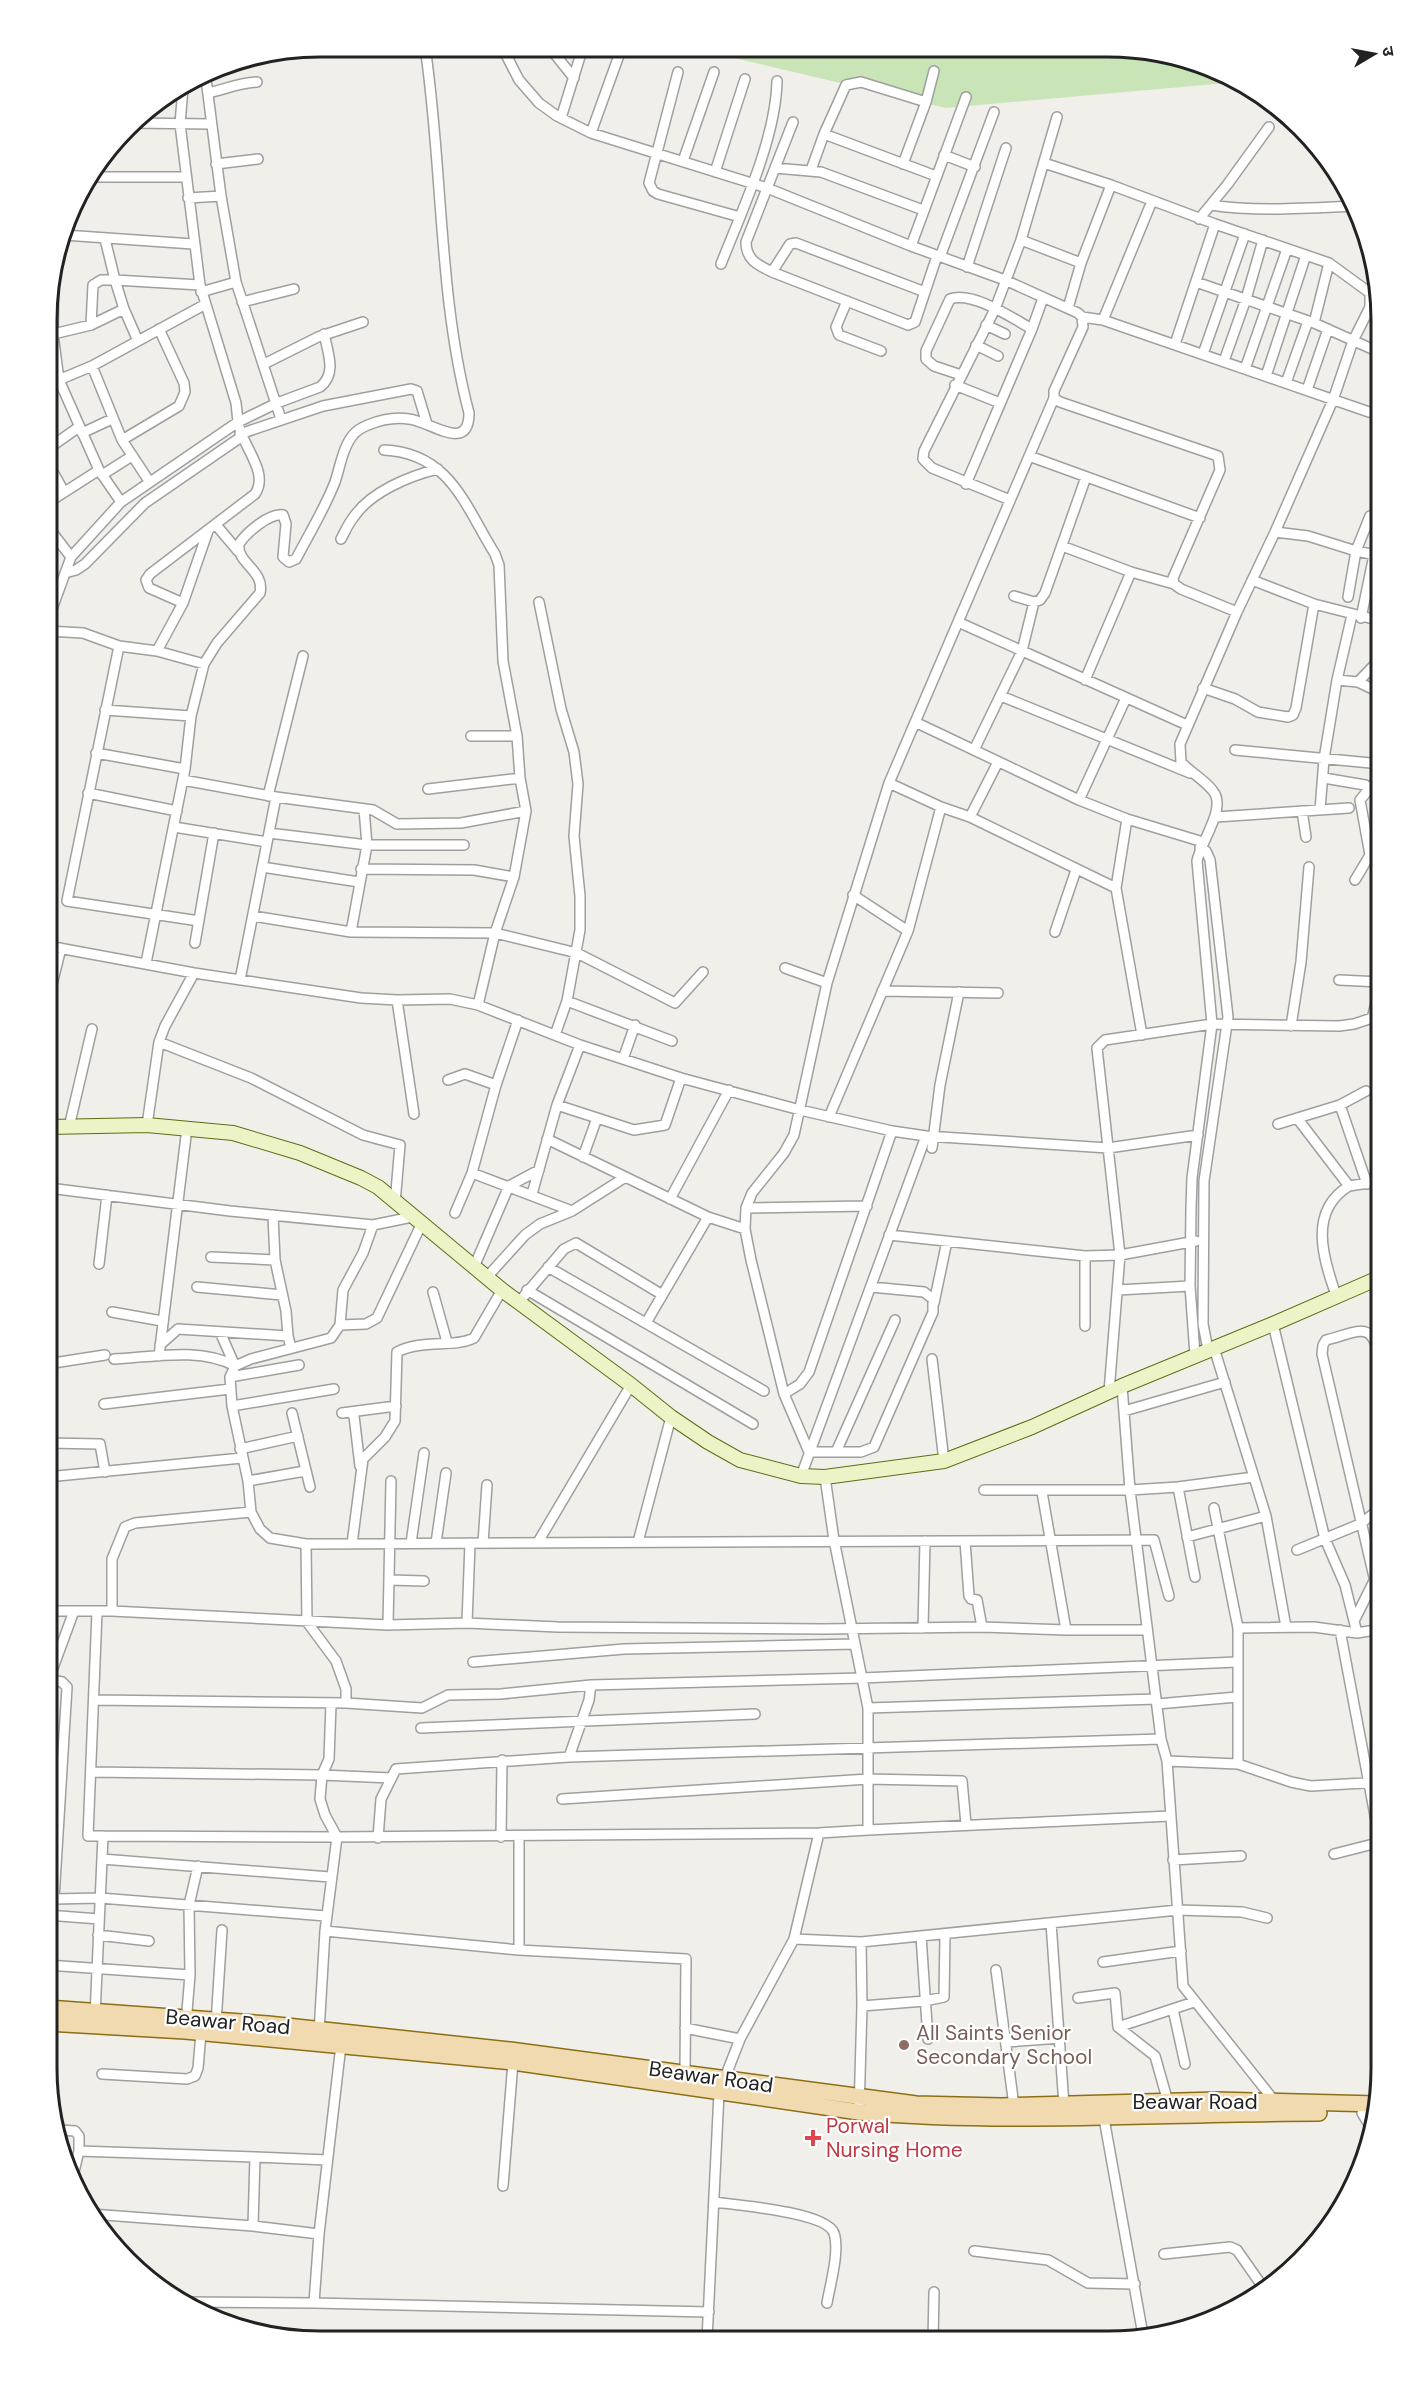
<svg xmlns="http://www.w3.org/2000/svg" width="1428" height="2388" viewBox="0 0 1428 2388" font-family="'DM Sans','Noto Sans Devanagari',sans-serif">
  <style>
    .grass { fill: #c9e4b7 }
    .lines { fill: none; stroke-linecap: round; stroke-linejoin: round }
    .street-casing { stroke: #9f9f9f; stroke-width: 12 }
    .secondary-casing { stroke: #5c6e14; stroke-width: 16 }
    .primary-casing { stroke: #8c6f14; stroke-width: 18 }
    .street { stroke: #fff; stroke-width: 9 }
    .secondary { stroke: #ecf3c6; stroke-width: 14 }
    .primary { stroke: #f1daaf; stroke-width: 15 }
    .education-dot { fill: #8d6e63; stroke: #fff; stroke-width: 2 }
    .health-dot { fill: #e0444e; stroke: #fff; stroke-width: 2 }
    .labels { text-anchor: middle; dominant-baseline: central; stroke-width: 4.5; stroke-linejoin: round; paint-order: stroke }
    .street-label { font-size: 21px; fill: #222; stroke: #fff }
    .education-label { font-size: 21px; fill: #785e54; stroke: #fff; text-anchor: start }
    .health-label { font-size: 21px; fill: #be3a42; stroke: #fff; text-anchor: start }
    .rim { fill: none; stroke: #222; stroke-width: 3 }
  </style>
  <rect width="100%" height="100%" fill="#f1efea"/>
  <!-- grass -->
  <path class="grass" d="M699 48 1144 49 1213 67 1238 82 946 108 701 50Z"/>
  <g class="lines">
    <defs>
      <path id="street" d="M502 47 519 80 539 103 557 116 591 133 767 188 911 246 1005 280 1078 313 1082 317 1103 320 1369 412 1381 413
        M549 47 574 78
        M678 72 649 183 653 191 658 194 740 217
        M203 75 206 79 221 196 236 282 281 419
        M208 93C226 89 238 83 257 82
        M561 118 583 47
        M793 122 746 242C746 260 758 265 772 272L908 325 915 322 937 256
        M133 123 210 124
        M591 133 622 47
        M824 134 936 176
        M944 155 975 167
        M683 161 714 72
        M1044 163 1111 185
        M216 164 258 159
        M903 164 926 102 934 71
        M775 168 821 172 923 210
        M811 170 824 134 846 85 861 82 926 102
        M715 172 745 79
        M92 177H185
        M188 198 221 196
        M1211 205C1254 212 1311 208 1355 206
        M1199 219 1227 185 1269 127
        M64 235 193 244
        M1021 240 1081 263
        M911 246 966 97
        M940 257 994 112
        M721 264C742 211 776 138 777 81
        M967 267 1006 148
        M54 268 53 334 59 380 99 470 121 502
        M772 272 790 244 796 243 925 292
        M1196 282 1314 323 1381 353
        M201 292 236 282
        M847 301 836 327 839 335 881 351
        M242 302 294 289
        M1068 308 1081 263 1111 185 1215 224 1329 263 1370 293V307L1353 341 1333 400 1275 532
        M1103 320 1152 201
        M1314 323 1329 263
        M91 325 93 285 101 280H115L105 239
        M986 325 1005 334
        M49 335 91 325 124 309
        M138 341 124 309 115 280 200 285
        M1175 344 1215 224
        M976 345 998 356
        M1203 354 1245 234
        M1224 361 1246 299 1263 240
        M264 364 318 337 363 322
        M1245 369 1287 249
        M961 375 934 366 926 359V351L950 299C973 291 1012 318 1032 329
        M1266 376 1306 255
        M1286 383 1308 321
        M49 384 92 366
        M955 385 1000 403
        M1307 390 1328 329
        M1054 398 1060 402 1218 456 1220 470 1173 578 1174 584
        M82 433 112 419
        M240 434 323 406 411 389 417 391 427 424
        M122 440 179 406 185 392 184 383 159 329
        M49 448 79 427
        M384 450C450 453 465 506 495 554L499 565 503 661 517 736 520 778 526 811 514 877 495 933 577 953 675 1003 703 972
        M1029 456 1200 518
        M49 465 64 492
        M102 475 132 456
        M149 481 122 440 92 366 204 305
        M966 484 1032 329 1043 298
        M1010 500 932 468 923 459 924 451 995 309 1021 240 1057 117
        M49 502 99 470
        M216 525 238 551
        M48 527 71 557
        M341 539C345 532 348 524 353 518 370 492 409 476 438 469
        M1062 546 1131 572 1174 584 1181 589 1237 612
        M65 573 76 570 85 564 145 503 241 437
        M1252 580 1314 604
        M1014 596 1034 602 1040 600 1045 593 1086 477
        M1348 597 1356 551 1370 516
        M539 602 561 709 574 752 578 784 574 836 580 896V930L567 1001 555 1035
        M183 603 149 588 146 580 150 574 255 494C270 472 241 445 238 422L277 403 320 387C337 374 328 353 324 334
        M1361 618 1374 555
        M48 620 71 557 121 502 238 422 236 403 200 285 180 124 183 88
        M958 622 1187 725
        M48 631 83 633 119 646 157 651 204 664
        M119 646 67 901 199 921
        M157 651 183 603 208 531
        M1085 680 1131 572
        M1337 680 1358 682 1381 693
        M1358 682 1381 658
        M1203 688 1235 699 1258 712 1288 717 1293 715 1296 708 1314 604 1381 621
        M1001 696 1190 773
        M105 710 191 716
        M915 722 1079 800 1127 819 1203 842
        M471 736H517
        M974 750 1022 651 1034 602
        M1235 750 1381 764
        M96 753 185 769
        M1324 778 1365 785
        M183 780 276 797 373 810 397 824 461 823 526 811
        M889 783 941 807 970 817 1116 888
        M428 789 520 778
        M88 793 177 811
        M268 796 303 656
        M1079 800 1126 698
        M1320 810 1324 759 1337 680 1352 615
        M1302 811 1306 837
        M970 817 998 762
        M1216 817 1349 808
        M1127 819 1116 888 1142 1035
        M174 827 267 842
        M269 833 367 845H464
        M1200 848 1206 851 1210 860 1228 1017 1204 1181 1203 1324 1208 1350
        M262 867 359 882
        M361 869 474 870 514 877
        M1355 880 1370 855 1360 800 1381 775
        M853 895 908 931
        M253 916 351 932 495 933 478 1005
        M351 932 367 845 364 809
        M1055 932 1076 870
        M195 943 214 833
        M48 946 194 973 361 998 397 1000 450 999 478 1005 580 1045 681 1078 800 1110 892 1131 926 1136 1108 1148 1198 1135
        M146 963 185 769 191 716 204 664 217 643 260 593C265 570 236 563 239 544 246 533 269 513 283 515L286 524 283 557 289 562 296 559C309 534 325 508 335 482 340 467 343 447 353 435 357 430 363 427 368 425 380 420 396 417 409 419 430 421 469 454 469 413 438 296 443 167 425 47
        M785 968 827 983
        M240 980 276 797
        M1339 980 1381 982
        M882 991 998 993
        M397 1000 414 1114
        M48 1001 61 948
        M567 1001 672 1041
        M1372 1019 1381 982
        M1291 1026 1301 962 1309 867
        M159 1042 251 1078 363 1135 400 1145 395 1203
        M623 1059 635 1025
        M448 1080 465 1074 496 1085
        M557 1105 634 1130 665 1125 681 1078
        M1340 1105 1367 1184
        M829 1117 908 931 941 807
        M1297 1118 1349 1186C1308 1211 1323 1258 1336 1295
        M1278 1124 1340 1105 1366 1091
        M147 1125 159 1042 165 1026 194 973
        M69 1127 92 1029
        M547 1139 708 1217 745 1229
        M932 1148 940 1085 959 992
        M583 1157 597 1118
        M472 1173 572 1211 624 1178
        M1349 1186 1381 1181
        M49 1188 230 1211 373 1225 412 1217
        M532 1194 557 1105 580 1045
        M670 1199 729 1090
        M746 1208 867 1206
        M48 1210V1127
        M455 1213 472 1173 496 1085 518 1020
        M273 1215 275 1260 286 1311 288 1336
        M373 1225 363 1253 343 1290 340 1325 331 1338 251 1359 235 1366 230 1377 232 1406 248 1481 251 1512 260 1529 270 1538 306 1544 1154 1540 1169 1596
        M889 1235 1085 1256 1120 1255 1196 1241
        M211 1257 275 1260
        M99 1264 107 1195
        M474 1267 509 1186 539 1170
        M548 1267 764 1391
        M487 1277 525 1235 540 1224 572 1211
        M197 1287 282 1295
        M871 1287 924 1292 933 1299V1312L874 1447 861 1452H809L784 1394 751 1260 745 1229 746 1208 752 1193 784 1153 794 1135 827 983 889 783 1054 398V391L1083 327 1082 317
        M527 1290 753 1424
        M1118 1290 1190 1286
        M433 1292 447 1342
        M519 1302 564 1249 576 1243 661 1294
        M934 1303 947 1241
        M112 1312 162 1321
        M646 1323 708 1217
        M1273 1324 1325 1539 1345 1585 1357 1633
        M340 1325 366 1324 377 1318 421 1225
        M1085 1326V1256
        M220 1332 235 1366
        M160 1345 178 1329 288 1336 291 1348
        M1214 1348 1266 1516 1286 1627
        M1195 1355 1190 1286 1191 1208 1192 1178 1212 1024 1197 861C1201 841 1227 808 1213 791 1205 780 1191 773 1181 762L1180 744 1237 612 1275 532 1308 536 1356 551 1381 556
        M159 1356 187 1128
        M114 1359C152 1357 201 1347 235 1366
        M932 1359 944 1461
        M47 1364 105 1355
        M230 1377 299 1365
        M1122 1386 1130 1490 1161 1739 1167 1761 1183 1986 1276 2103
        M1109 1392 1120 1255 1097 1048 1105 1040 1212 1024 1339 1026 1354 1024 1381 1015
        M784 1394 800 1384 809 1372 892 1131
        M104 1404 230 1389
        M232 1406 334 1389
        M1124 1411 1225 1382
        M350 1412 354 1416 360 1466
        M292 1413 310 1487
        M342 1413 396 1406
        M47 1443 100 1444 105 1472
        M240 1449 298 1436
        M836 1452 895 1320
        M801 1476 926 1136
        M47 1477 242 1458
        M248 1481 305 1471
        M984 1490H1130L1178 1487
        M1042 1492 1066 1630
        M1214 1508 1238 1628V1764
        M1187 1537 1266 1516
        M47 1539 52 1572 51 1611
        M965 1541 969 1596 971 1599 977 1600 982 1627
        M538 1542 631 1385
        M638 1542 671 1417
        M411 1543 424 1453
        M436 1543 446 1473
        M483 1543 487 1485
        M306 1544 307 1622 336 1661 346 1689V1703
        M352 1544 363 1459 385 1437 395 1421 397 1352C422 1339 454 1348 474 1338L502 1290
        M1297 1550 1360 1524 1381 1508
        M1195 1577 1178 1487 1254 1477
        M389 1580 424 1581
        M1381 1607 1322 1354 1323 1345 1326 1340C1362 1331 1371 1319 1381 1361
        M47 1611H112L388 1625 467 1623 558 1627 823 1629 982 1627 1066 1630H1147
        M112 1611V1559L125 1527 135 1523 251 1512
        M1354 1621 1374 1581
        M467 1623 470 1543
        M388 1625 391 1481
        M923 1628 925 1541
        M1238 1628 1314 1627 1357 1633 1381 1629
        M1340 1630 1380 1842
        M473 1662 624 1649 855 1644
        M47 1679 62 1682 67 1687 54 1899 100 1898 326 1916
        M49 1679 74 1611
        M94 1700 346 1703 422 1708 448 1695 501 1694 591 1685 862 1678 1237 1662
        M1157 1704 1237 1697
        M868 1708 1156 1699
        M421 1728 755 1714
        M569 1757 1161 1739
        M1167 1761 1238 1764 1291 1782 1311 1786 1381 1782
        M91 1772 322 1775 391 1778
        M562 1799 868 1779 962 1781 966 1824
        M47 1809 59 1810
        M868 1830 1170 1816
        M103 1836 337 1837 325 1815 320 1799 322 1775 329 1759 331 1704
        M501 1837 502 1760
        M519 1837V1950
        M378 1838 381 1799 396 1769 569 1757 589 1700 591 1685
        M1334 1854 1381 1842
        M102 1859 330 1877
        M1173 1860 1241 1856
        M47 1915 99 1919
        M1051 1923 1064 2105
        M325 1931 519 1950 686 1959 685 2072
        M98 1935 149 1941
        M921 1936 928 2039
        M794 1939 861 1942 1178 1910 1242 1912 1267 1918
        M1103 1962 1181 1951
        M47 1965 190 1975
        M996 1970 1014 2106
        M1078 1998 1115 1993 1118 2027
        M862 2006 925 2001 944 1997 945 1935
        M1173 2009 1185 2064
        M95 2016 103 1836H88L97 1612
        M186 2023 190 1975 189 1905 198 1866
        M216 2023 222 1930
        M685 2028 740 2039
        M319 2032 325 1931 337 1837 819 1833
        M1007 2042 1061 2038
        M102 2074 187 2079 195 2076 198 2068 201 2033
        M1168 2102 1155 2056 1118 2027 1194 2002
        M859 2112 862 2006 861 1942
        M1103 2113 1143 2335
        M1362 2113 1371 2128
        M59 2130 75 2131 79 2136V2151L72 2180
        M79 2151 255 2157 253 2226
        M255 2157 327 2160
        M503 2186 513 2062
        M714 2202C737 2205 826 2212 834 2233 840 2251 830 2285 827 2303
        M91 2214 253 2226 319 2234
        M974 2251 1048 2260 1088 2283 1135 2284
        M1164 2254 1230 2247 1237 2250 1265 2290
        M182 2302 314 2303 319 2234 341 2045
        M314 2303 709 2312
        M707 2340 719 2093 740 2039 794 1939 819 1833 868 1830V1708L834 1540 825 1477
        M933 2341 934 2292"/>
      <path id="secondary" d="M48 1127 147 1125 233 1133 300 1153 361 1178 378 1187 502 1290 631 1385 671 1417 708 1442 740 1460 801 1476 825 1477 944 1461 1032 1427 1122 1386 1273 1324 1381 1277"/>
      <path id="primary" d="M47 2008 268 2024 510 2050 916 2104 1001 2106 1216 2100 1377 2104
        M47 2023 185 2031 513 2062 859 2112C1012 2125 1165 2113 1319 2113"/>
    </defs>
    <!-- street casing -->
    <use href="#street" class="street-casing"/>
    <!-- secondary casing -->
    <use href="#secondary" class="secondary-casing"/>
    <!-- primary casing -->
    <use href="#primary" class="primary-casing"/>
    <!-- street -->
    <use href="#street" class="street"/>
    <!-- secondary -->
    <use href="#secondary" class="secondary"/>
    <!-- primary -->
    <use href="#primary" class="primary"/>
  </g>
  <!-- markers -->
  <circle class="education-dot" cx="904" cy="2045" r="6"/>
  <path class="health-dot" d="M810 2129h6v6h6v6h-6v6h-6v-6h-6v-6h6z"/>
  <g class="labels">
    <!-- street labels -->
    <g class="street-label">
      <text transform="translate(228 2022) rotate(5)">Beawar Road</text>
      <text transform="translate(711 2077) rotate(8)">Beawar Road</text>
      <text x="1195" y="2102">Beawar Road</text>
    </g>
    <!-- education labels -->
    <g class="education-label">
      <text x="916" y="2033">All Saints Senior<tspan x="916" dy="24">Secondary School</tspan></text>
    </g>
    <!-- health labels -->
    <g class="health-label">
      <text x="826" y="2126">Porwal<tspan x="826" dy="24">Nursing Home</tspan></text>
    </g>
  </g>
  <!-- crop -->
  <path d="M0 0H1428V2388H0ZM320 57H1108A263 263 0 0 1 1371 320V2068A263 263 0 0 1 1108 2331H320A263 263 0 0 1 57 2068V320A263 263 0 0 1 320 57Z" fill="#fff" fill-rule="evenodd"/>
  <path class="rim" d="M320 57H1108A263 263 0 0 1 1371 320V2068A263 263 0 0 1 1108 2331H320A263 263 0 0 1 57 2068V320A263 263 0 0 1 320 57Z"/>
  <!-- north arrow -->
  <g transform="translate(1374 54) rotate(80)" stroke="#ffffff" stroke-width="4.5" paint-order="stroke">
  <path d="M0-4.5L10 22L0 15L-10 22Z" fill="#222222"/>
  <text y="-9" font-size="16" font-weight="bold" text-anchor="middle" fill="#222222">उ</text>
  </g>
</svg>
